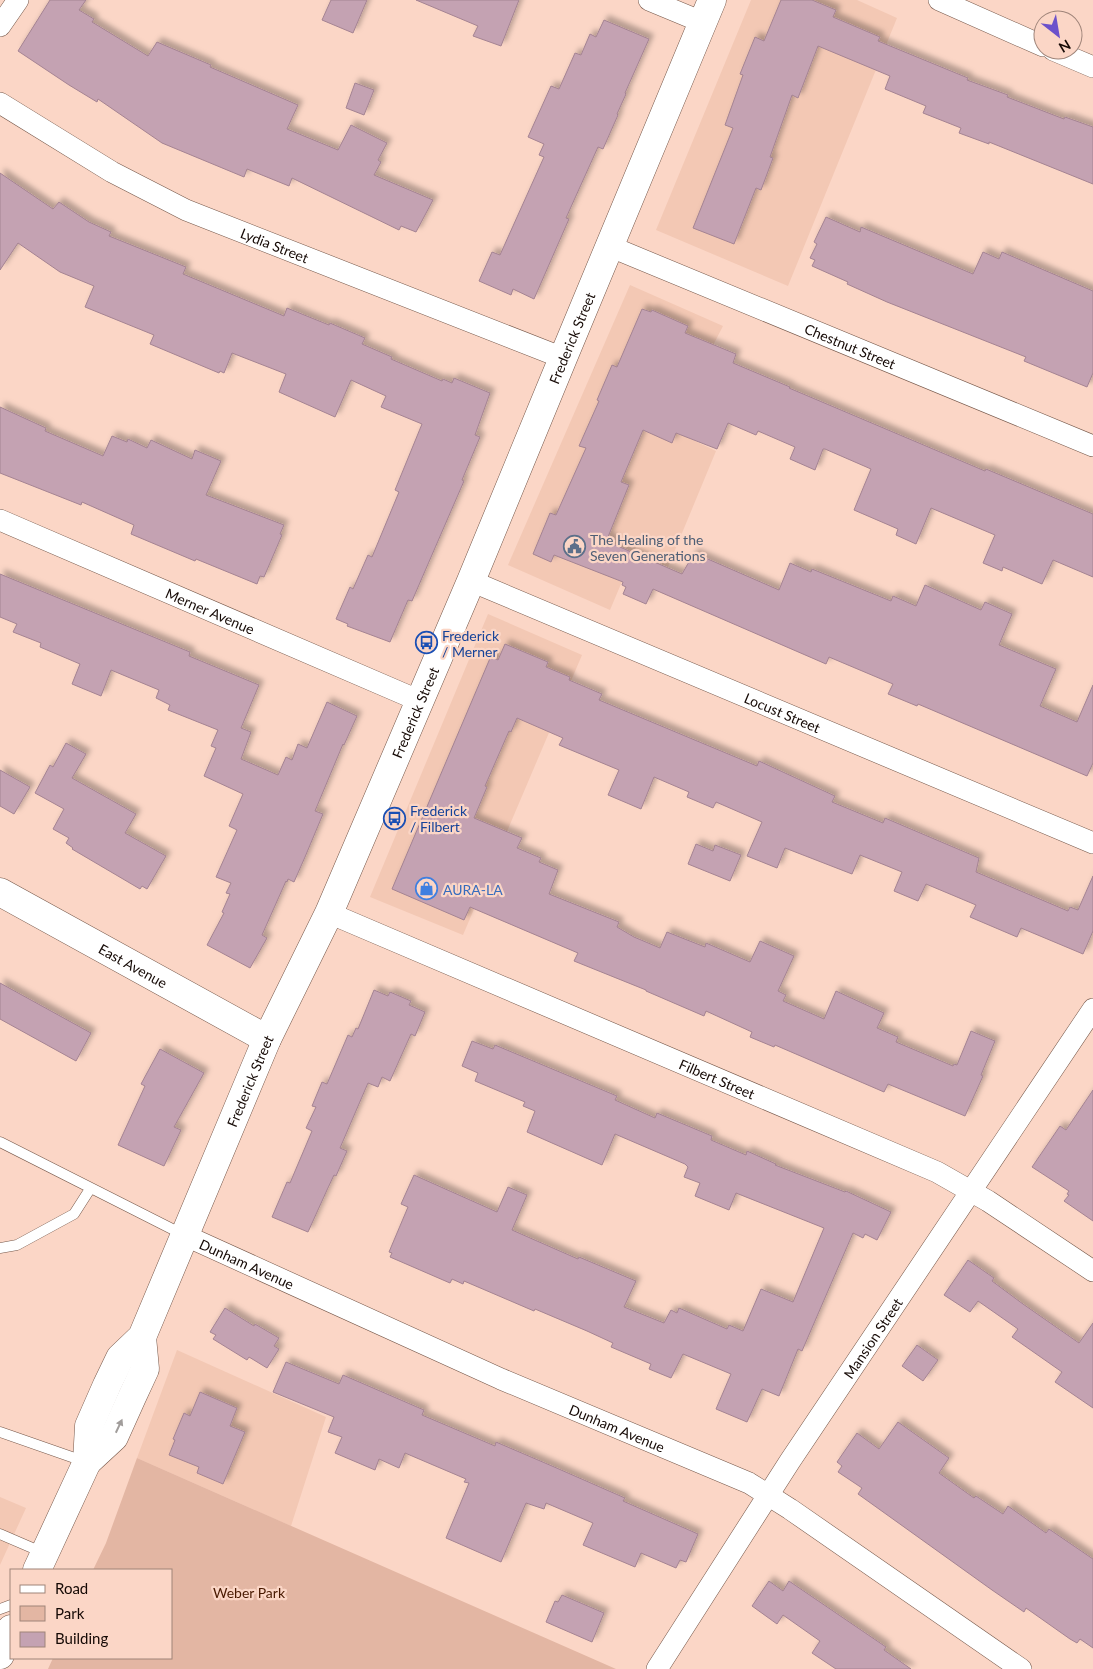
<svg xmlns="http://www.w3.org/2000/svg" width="1093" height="1669" viewBox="0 0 1093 1669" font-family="Lato,sans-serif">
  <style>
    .built { fill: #f3c8b4 }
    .green { fill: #e3b6a3 }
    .building { fill: #c4a2b2; stroke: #a48392; filter: url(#shadow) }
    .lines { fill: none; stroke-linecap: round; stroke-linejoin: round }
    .lane-casing { stroke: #755749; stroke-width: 11 }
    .street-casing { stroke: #755749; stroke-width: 22 }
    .secondary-casing { stroke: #755749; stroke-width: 29 }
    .lane { stroke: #fff; stroke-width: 10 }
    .street { stroke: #fff; stroke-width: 21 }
    .secondary { stroke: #fff; stroke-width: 28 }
    .oneway { fill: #a19d9b }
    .labels { text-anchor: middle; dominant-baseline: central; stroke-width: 4.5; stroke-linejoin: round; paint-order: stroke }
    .street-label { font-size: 14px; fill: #150905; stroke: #fbd6c6 }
    .service-label { font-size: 14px; fill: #4e5e75; stroke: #fbd6c6; text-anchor: start }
    .transit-label { font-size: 14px; fill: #164399; stroke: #fbd6c6; text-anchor: start }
    .shop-label { font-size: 14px; fill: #366cbe; stroke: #fbd6c6; text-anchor: start }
    .park-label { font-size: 14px; fill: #491900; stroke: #fbd6c6 }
  </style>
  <defs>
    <filter id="shadow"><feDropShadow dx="4.5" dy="-4.5" stdDeviation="2.5" flood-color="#0004"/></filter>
  </defs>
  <rect width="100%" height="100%" fill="#fbd6c6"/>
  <!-- built -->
  <path class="built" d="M751 0H857L897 18 788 286 656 230Z
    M630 285 723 326 670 429 716 451 668 567 634 553 610 610 508 565Z
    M488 614 582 655 463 935 370 897Z
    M177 1350 326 1417 291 1526 137 1458Z
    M0 1497 26 1508 0 1565Z"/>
  <!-- green -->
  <path class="green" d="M137 1458 616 1669H48L53 1658H171V1570H93L106 1543Z"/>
  <!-- building -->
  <path class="building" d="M50 0H86L79 10 94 19 92 22 148 56 157 42 211 65 210 67 298 105 287 129 338 150 351 125 387 143 378 160 381 162 374 175 433 200 416 232 401 226 399 230 292 178 289 186 247 169 244 177 162 143 98 99 97 102 69 85 18 51Z
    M331 0H367L353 33 322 20Z
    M416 0H519L501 46 473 36 478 26Z
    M781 0H812L836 10 833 17 880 37 878 41 968 78 967 80 1008 95 1007 97 1064 119 1065 117 1093 127V184L989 142V144L959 133 961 128 923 113 926 106 885 89 890 76 818 46 798 98 792 95 770 157 773 158 761 190 756 188 734 244 693 228 733 128 725 125 743 75 740 74 755 37 764 41Z
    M604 20 649 39 625 93 626 94 617 114 618 115 603 149 598 147 566 218 569 219 534 299 513 289 511 295 479 281 492 252 500 255 544 157 539 155 544 144 528 137 551 86 559 89 575 53 581 55 590 34 596 37Z
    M355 83 374 90 364 115 346 108Z
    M0 173 53 209 59 202 89 222 111 232 109 236 186 267 183 274 284 316 287 308 329 325 330 323 365 338 362 344 392 357 391 359 442 381 443 379 452 383 454 378 490 393 475 435 480 437 462 480 464 481 412 601 408 600 390 642 347 626 348 624 336 619 350 587 353 589 368 555 372 557 399 492 395 490 422 424 381 407 386 396 351 380 335 417 279 392 286 374 232 353 224 373 220 371 219 373 150 344 154 335 85 307 94 286 60 272 18 243 0 270Z
    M826 217 860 232 861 227 973 274 983 252 999 259 1002 252 1093 291V373L1087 387 1024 361 1026 357 887 302 847 284 848 282 812 266 815 260 810 258 817 244 814 242Z
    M642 309 651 312 652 310 688 326 685 333 736 354 733 363 790 387 789 388 985 471 986 469 1093 514V577L1053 560 1042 584 1003 567 1002 571 983 563 995 535 931 508 916 544 896 535 898 529 854 510 871 469 825 449H823L815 470 790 459 795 447 758 431 756 435 728 423 717 449 676 433 672 443 643 430 621 482 629 485 608 537 615 540 613 544 682 574 694 553 779 590 790 563 811 572 812 569 891 601 893 596 916 606 925 585 981 610 985 602 1012 614 999 645 1056 669 1040 706 1077 722 1093 685V763L1087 776 918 704 917 706 888 694 893 684 829 657 826 664 653 589 646 604 623 594 626 587 622 585 623 582 554 555 551 562 533 554 550 513 556 515 586 448 579 446 599 401 597 400 612 365 617 367Z
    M0 407 46 428 45 431 103 456 112 436 127 442 128 439 147 448 151 440 192 459 195 450 221 461 206 495 284 525 280 534 282 535 264 577 260 576 257 584 196 559 195 561 131 534 134 525 82 502 81 505 0 473Z
    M0 574 190 652 189 656 259 685 241 728 251 732 241 759 278 775 286 757 292 760 298 744 307 748 327 702 357 716 344 745 343 744 315 811 323 814 305 857 294 882 288 879 287 882 286 881 262 935 267 938 250 968 207 945 224 913 222 912 230 894 226 893 231 883 216 877 237 830 229 826 243 794 204 776 216 748 211 746 218 730 168 710 170 705 156 698 159 690 111 670 101 696 72 684 80 664 40 647 41 643 13 632 17 624 0 617Z
    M505 644 548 662 546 667 570 677 569 680 602 694 599 700 757 766 759 761 835 796 832 802 883 823 885 818 979 858 976 872 1068 911 1070 907 1078 910 1093 876V931L1083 954 1021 928 1017 937 970 917 976 905 926 884 918 901 894 891 902 872 860 855 852 874 785 848 777 868 747 856 762 822 716 802 713 808 687 797 689 792 654 777 641 809 608 795 619 770 559 745 563 738 517 718 511 732 509 731 485 786 487 787 474 818 522 838 517 848 541 858 539 862 558 870 549 894 619 922 617 927 634 937 660 948 667 932 705 947 706 943 750 962 760 941 794 956 778 991 786 995 783 1001 824 1019 836 991 884 1013 877 1028 898 1037 896 1042 953 1066 954 1064 957 1065 971 1031 995 1041 981 1075 983 1076 965 1116 888 1084 884 1092 775 1045 774 1047 750 1037 752 1032 706 1011 704 1016 646 991V990L574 961 578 953 470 907 464 920 392 889 491 656 498 660Z
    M66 743 86 754 72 778 136 814 125 833 166 856 147 889 142 886 140 889 72 849 73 848 66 843 69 838 53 829 64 809 35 793 50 765 53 767Z
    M0 770 30 787 14 814 0 806Z
    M696 844 713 851 715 845 741 855 730 881 688 864Z
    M0 983 91 1033 76 1061 0 1019Z
    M374 990 388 996 390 992 411 1001 409 1005 425 1012 415 1036 411 1034 390 1081 382 1077 378 1087 368 1083 340 1148 347 1151 336 1176 334 1175 327 1190 308 1232 272 1217 287 1182 290 1183 312 1131 306 1128 316 1107 312 1106 322 1082 327 1084 348 1035 352 1037 356 1028 358 1029Z
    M472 1041 493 1049 495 1045 617 1096 615 1100 655 1118 657 1113 712 1136 711 1140 746 1155 747 1151 776 1164 775 1165 845 1192 846 1191 891 1212 877 1240 865 1234 863 1238 853 1233 802 1351 798 1349 779 1396 762 1389 747 1422 716 1409 731 1374 683 1354 671 1378 649 1369 651 1364 611 1347 613 1343 587 1331 535 1309 534 1311 464 1281 463 1284 452 1279 450 1283 390 1257 392 1253 389 1252 408 1207 401 1204 414 1175 497 1212 508 1187 527 1195 512 1230 578 1259 579 1257 636 1281 624 1307 664 1323 671 1310 677 1313 679 1308 727 1329 729 1325 743 1331 761 1289 793 1302 824 1228 736 1193 729 1210 695 1196 700 1183 684 1177 688 1167 685 1164 615 1134 602 1165 527 1132 535 1111 523 1106 525 1102 475 1081 478 1073 462 1066Z
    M160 1049 204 1073 174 1127 181 1130 164 1166 118 1145 145 1086 141 1084Z
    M1093 1090V1221L1064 1201 1069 1195 1067 1194 1069 1191 1032 1167 1060 1126 1066 1130Z
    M968 1260 994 1278 992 1281 1023 1304 1079 1343 1093 1323V1408L1055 1382 1062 1372 1012 1337 1018 1329 978 1301 970 1312 944 1295Z
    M225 1308 254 1326 255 1324 279 1338 274 1346 279 1349 267 1368 249 1357 247 1360 213 1339 216 1335 210 1332Z
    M917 1345 938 1360 923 1381 902 1366Z
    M286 1362 339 1384 343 1375 424 1410 422 1415 495 1446 496 1442 552 1466 625 1498 623 1501 698 1534 686 1562 680 1560 676 1568 641 1553 635 1567 583 1545 593 1523 546 1503 544 1509 526 1503 501 1562 446 1538 469 1483 464 1482 466 1479 405 1453 399 1468 379 1459 375 1470 335 1453 342 1437 328 1432 334 1417 273 1392Z
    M200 1392 237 1408 230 1426 245 1432 223 1484 197 1473 199 1467 169 1455 175 1440 173 1439 184 1413 190 1416Z
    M898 1422 949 1458 939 1473 974 1498 976 1496 1003 1514 1008 1506 1046 1533 1049 1529 1093 1559V1648L1080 1639 1077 1643 1070 1639 1026 1608 1024 1612 992 1590 858 1494 862 1488 838 1472 842 1466 837 1462 857 1433 879 1449Z
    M769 1581 783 1591 789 1581 886 1647 884 1650 911 1669H836L812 1653 820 1641 783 1615 777 1624 752 1606Z
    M562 1595 604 1613 592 1642 546 1622 555 1601 558 1602Z"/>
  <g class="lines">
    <defs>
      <path id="lane" d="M0 1142 184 1235
        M0 1248 17 1245 74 1214 90 1189
        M0 1432 86 1462
        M0 1534 44 1553
        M0 1609 11 1605"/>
      <g id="street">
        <path d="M649 0 702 22"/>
        <path d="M939 0 1043 46"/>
        <path d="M0 26 18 0"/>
        <path d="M1053 50 1093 67"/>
        <path id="s1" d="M0 103 112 172 186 210 563 358"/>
        <path id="s2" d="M609 246 1093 446"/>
        <path id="s3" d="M0 520 420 701"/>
        <path id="s4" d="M471 581 1093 843"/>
        <path id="s5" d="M329 913 937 1172 988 1201 1093 1271"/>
        <path id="s6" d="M184 1235 501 1379 749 1483 790 1509 1021 1669"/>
        <path id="s7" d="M657 1669 790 1461 1093 1009"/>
      </g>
      <g id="secondary">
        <path id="s8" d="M0 892 267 1039"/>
        <path d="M87 1462 114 1437 132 1397 145 1369 142 1337"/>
        <path id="s9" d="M37 1570 87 1462 89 1426 107 1385 120 1358 142 1337 267 1039 329 913 471 581 563 358 712 0"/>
        <path d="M0 1655 11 1629"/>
      </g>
    </defs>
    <!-- lane casing -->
    <use href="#lane" class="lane-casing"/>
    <!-- street casing -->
    <use href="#street" class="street-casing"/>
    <!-- secondary casing -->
    <use href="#secondary" class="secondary-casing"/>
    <!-- lane -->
    <use href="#lane" class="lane"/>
    <!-- street -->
    <use href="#street" class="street"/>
    <!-- secondary -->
    <use href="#secondary" class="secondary"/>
  </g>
  <!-- one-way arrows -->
  <defs><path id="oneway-solid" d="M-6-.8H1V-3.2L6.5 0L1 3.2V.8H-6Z" transform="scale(1.25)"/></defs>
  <use class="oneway" href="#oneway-solid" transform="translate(119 1426) rotate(-65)"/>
  <!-- icons -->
  <defs>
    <symbol id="civic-ring" viewBox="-11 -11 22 22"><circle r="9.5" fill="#fbd6c6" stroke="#5c6f8a" stroke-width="1.5"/><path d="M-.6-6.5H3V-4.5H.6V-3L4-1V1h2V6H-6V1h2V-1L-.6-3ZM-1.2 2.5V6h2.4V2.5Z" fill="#5c6f8a"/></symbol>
    <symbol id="bus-ring" viewBox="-11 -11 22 22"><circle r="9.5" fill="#fbd6c6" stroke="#1a4fb4" stroke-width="1.5"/><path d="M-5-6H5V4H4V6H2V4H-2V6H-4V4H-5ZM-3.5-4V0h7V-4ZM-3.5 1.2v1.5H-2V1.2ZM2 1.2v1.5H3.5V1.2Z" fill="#1a4fb4"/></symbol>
    <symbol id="shop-ring" viewBox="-11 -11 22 22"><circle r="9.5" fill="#fbd6c6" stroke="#3f7fe0" stroke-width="1.5"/><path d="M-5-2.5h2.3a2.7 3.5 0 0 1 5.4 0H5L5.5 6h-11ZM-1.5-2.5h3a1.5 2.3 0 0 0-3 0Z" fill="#3f7fe0"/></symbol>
  </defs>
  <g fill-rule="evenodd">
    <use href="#civic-ring" x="562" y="534" width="25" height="25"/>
    <use href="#bus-ring" x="414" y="630" width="25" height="25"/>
    <use href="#bus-ring" x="382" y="806" width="25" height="25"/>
    <use href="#shop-ring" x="414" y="876" width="25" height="25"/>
  </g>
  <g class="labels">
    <!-- street labels -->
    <g class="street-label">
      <text stroke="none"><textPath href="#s1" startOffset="310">Lydia Street</textPath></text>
      <text stroke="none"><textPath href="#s9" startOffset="1348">Frederick Street</textPath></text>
      <text stroke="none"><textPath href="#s2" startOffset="261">Chestnut Street</textPath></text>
      <text stroke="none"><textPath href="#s3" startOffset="229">Merner Avenue</textPath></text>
      <text stroke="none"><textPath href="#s4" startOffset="338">Locust Street</textPath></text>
      <text stroke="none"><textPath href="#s9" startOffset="942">Frederick Street</textPath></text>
      <text stroke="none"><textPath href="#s8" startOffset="152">East Avenue</textPath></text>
      <text stroke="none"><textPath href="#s5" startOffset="422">Filbert Street</textPath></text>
      <text stroke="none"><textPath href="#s9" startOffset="538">Frederick Street</textPath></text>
      <text stroke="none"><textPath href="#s6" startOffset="69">Dunham Avenue</textPath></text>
      <text stroke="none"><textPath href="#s7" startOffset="395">Mansion Street</textPath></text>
      <text stroke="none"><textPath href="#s6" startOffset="474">Dunham Avenue</textPath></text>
    </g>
    <!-- service labels -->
    <g class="service-label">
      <text x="590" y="539">The Healing of the<tspan x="590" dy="16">Seven Generations</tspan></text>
    </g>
    <!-- transit labels -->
    <g class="transit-label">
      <text x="442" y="635">Frederick<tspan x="442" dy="16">/ Merner</tspan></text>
      <text x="410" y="810">Frederick<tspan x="410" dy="16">/ Filbert</tspan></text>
    </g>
    <!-- shop labels -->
    <g class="shop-label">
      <text x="443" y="889">AURA-LA</text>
    </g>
    <!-- park labels -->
    <g class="park-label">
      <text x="249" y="1592">Weber Park</text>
    </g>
  </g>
  <!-- legend -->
  <rect x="10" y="1569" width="162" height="90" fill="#fbd6c6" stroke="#9f8479"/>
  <rect x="20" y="1585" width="25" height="8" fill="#ffffff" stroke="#9f8479"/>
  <text x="55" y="1594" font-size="15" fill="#150905">Road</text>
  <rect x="20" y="1606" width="25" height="15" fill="#e3b6a3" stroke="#9f8479"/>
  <text x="55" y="1619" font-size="15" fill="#150905">Park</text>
  <rect x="20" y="1632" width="25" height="15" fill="#c4a2b2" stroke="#9f8479"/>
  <text x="55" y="1644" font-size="15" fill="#150905">Building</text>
  <!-- north arrow -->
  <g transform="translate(1058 35) rotate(149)"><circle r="24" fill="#fbd6c6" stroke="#9f8479"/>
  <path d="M0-4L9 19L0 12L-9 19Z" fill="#6c51cb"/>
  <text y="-8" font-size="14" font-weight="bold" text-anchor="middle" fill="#150905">N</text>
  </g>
</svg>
